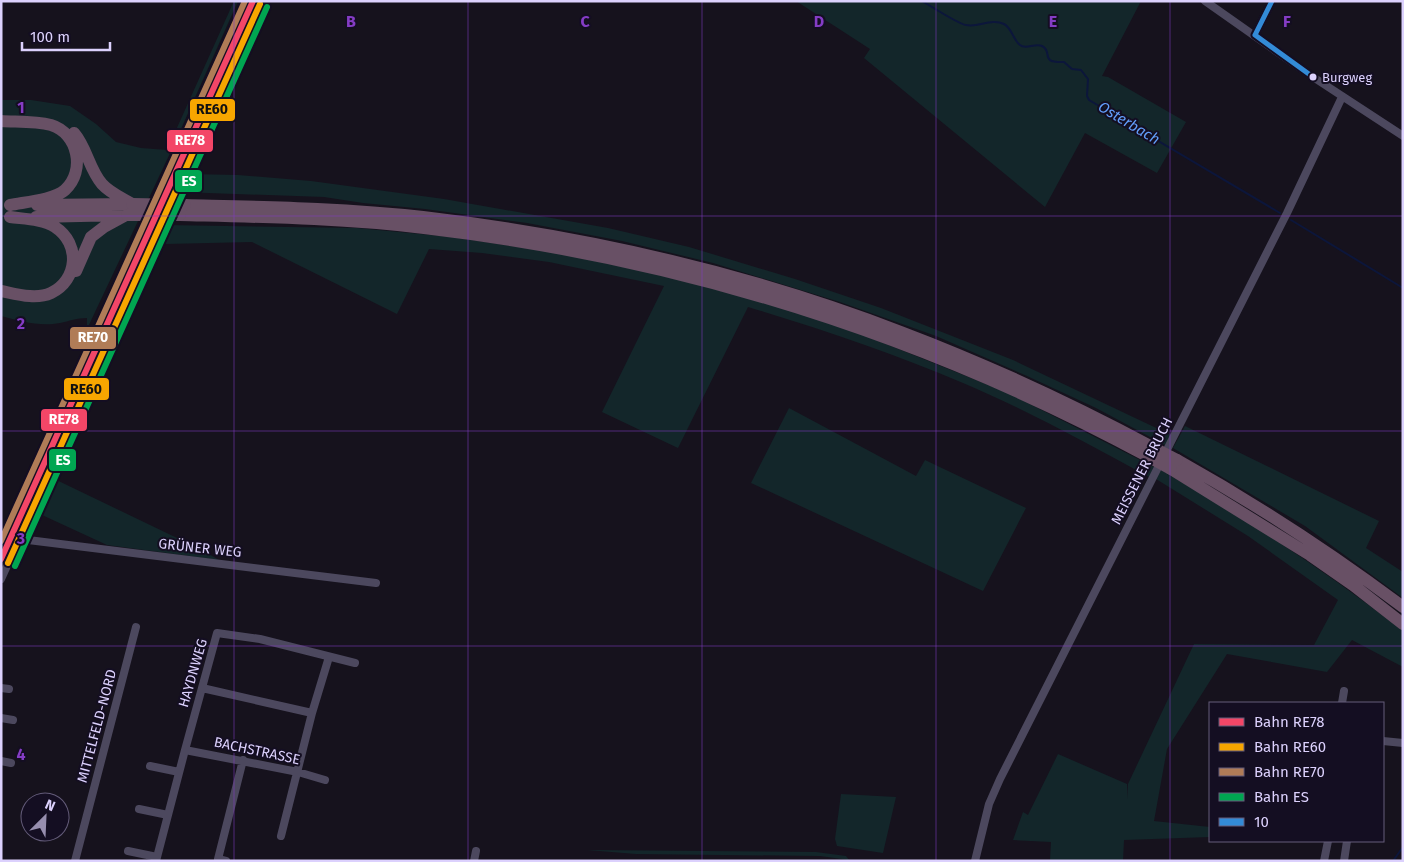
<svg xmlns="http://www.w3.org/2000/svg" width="1404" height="862" viewBox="0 0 1404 862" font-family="'Fira Sans',sans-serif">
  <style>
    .green { fill: #13262a }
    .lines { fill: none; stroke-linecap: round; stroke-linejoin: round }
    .stream { stroke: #0c163b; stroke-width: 2 }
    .minor { stroke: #4c485e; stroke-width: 8 }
    .highway { stroke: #685065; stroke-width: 12 }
    .rail { stroke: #455468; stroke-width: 2; stroke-dasharray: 8 6; stroke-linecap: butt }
    .highway-bridge { stroke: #685065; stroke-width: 12 }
    .bus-1-casing { stroke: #140e22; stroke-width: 9 }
    .bus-1 { stroke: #338bd7; stroke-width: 5 }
    .rail-1-casing { stroke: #140e22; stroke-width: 10 }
    .rail-2-casing { stroke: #140e22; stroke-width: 10 }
    .rail-3-casing { stroke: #140e22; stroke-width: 10 }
    .rail-4-casing { stroke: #140e22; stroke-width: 10 }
    .rail-1 { stroke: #f34667; stroke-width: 6 }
    .rail-2 { stroke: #f7a600; stroke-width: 6 }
    .rail-3 { stroke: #b07c57; stroke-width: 6 }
    .rail-4 { stroke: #00a651; stroke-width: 6 }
    .grid { fill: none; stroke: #853cc5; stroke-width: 1; stroke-opacity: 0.55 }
    .bus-dot { fill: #dcd1fd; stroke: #140e22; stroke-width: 2 }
    .labels { text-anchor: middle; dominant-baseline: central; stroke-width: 4; stroke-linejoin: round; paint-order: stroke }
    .bus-label { font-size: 13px; fill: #dcd1fd; stroke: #140e22; text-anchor: start }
    .street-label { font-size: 14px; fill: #dcd1fd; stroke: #140e22 }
    .water-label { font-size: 15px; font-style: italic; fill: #629efa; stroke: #140e22 }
    .grid-label { font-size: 16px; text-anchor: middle; font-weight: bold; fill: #853cc5; stroke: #140e22; stroke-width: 4; stroke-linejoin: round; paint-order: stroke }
    .line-badge { stroke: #140e22; stroke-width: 2 }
    .badge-label { font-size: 14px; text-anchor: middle; font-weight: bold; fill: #fff }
    .pale-badge-label { font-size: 14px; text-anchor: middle; font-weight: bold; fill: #111 }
  </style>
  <rect width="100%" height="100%" fill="#16121d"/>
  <!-- green -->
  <path class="green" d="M234 1H238L172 149 87 329V318C77 318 69 321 60 323 39 327 21 321 1 316V100H31L70 106 96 124 116 142 141 148 167 150Z
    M796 1H1141L1102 76 1108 77 1186 122 1157 173 1085 133 1045 207 864 58 870 49Z
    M188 174 238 175 311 181 444 199 608 228 689 247 795 279 881 308 1013 360 1171 435 1165 445 1096 408 1027 376 936 336 840 302 713 263 622 241 527 223 425 209 363 203 324 197 180 192Z
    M165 225 357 228 452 237 552 252 648 272 758 300 846 328 1006 392 1154 467 1149 477C1088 444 1027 410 963 383 893 353 821 329 748 307L678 448 602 412 664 286 549 262 482 253 429 249 397 314 252 242 166 244 161 242 159 238Z
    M789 408 916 476 925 460 1026 508 983 591 751 483Z
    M1185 426 1379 521 1366 548 1403 572V598L1305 526 1173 448Z
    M1161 470C1245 518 1326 571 1403 631V667L1352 640 1327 672 1227 654 1167 749 1154 821 1210 827V837L1124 840 1123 861H1050L1051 842 1013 840 1023 812 1028 815 1058 754 1127 784V799L1128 784 1194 644 1314 645 1338 600 1248 536 1156 479Z
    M44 474 202 550 219 560 107 545 29 509Z
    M841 794 896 797 883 853 837 846 835 839Z
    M587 850 816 852 846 856 849 860 820 856 636 854Z"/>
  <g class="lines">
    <!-- stream -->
    <path class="stream" d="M922 1C931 6 958 24 966 25 978 28 991 18 1004 24 1012 28 1013 40 1020 45 1025 50 1035 43 1042 46 1054 52 1038 63 1064 62L1072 69 1081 70 1088 79 1087 96 1089 100 1280 213
      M1291 220 1403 288
      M1393 861 1403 847"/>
    <!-- minor -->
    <path class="minor" d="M1205 1 1313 77 1403 136
      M1255 35 1272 1
      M20 539 376 583
      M1 579 153 243
      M1 688 9 689
      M202 688 312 713
      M1342 703 1344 691
      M1 718 13 720
      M1383 741 1403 743
      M185 750 298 772 325 780
      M1 761 11 763
      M150 766 179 772
      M139 809 168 815
      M281 836 312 713 329 657
      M128 851 157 857
      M75 861 136 627
      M156 861 185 750 217 633 260 639 355 663
      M226 861 218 859 243 760
      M474 861 476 851
      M975 861 989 804 1000 779 1287 213 1342 97
      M1324 861 1328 841
      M1344 861 1347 841"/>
    <!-- highway -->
    <path class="highway" d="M1 121C17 122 35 121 51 125 78 133 86 171 65 190 54 200 25 202 10 205
      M74 133C87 148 89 169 102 184 110 193 122 198 132 204
      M37 205 132 204
      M185 205C264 207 344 208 423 217 585 236 748 273 901 332 988 365 1072 404 1154 448
      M180 215C262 217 343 218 424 228 680 258 922 334 1149 457
      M36 217 124 215
      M76 271 91 237 104 227 126 215
      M1 291C16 294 36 300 51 293 78 280 81 244 55 227 42 219 24 219 10 217
      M1177 460C1256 504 1331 553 1403 607
      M1171 469 1310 555 1353 585 1403 624"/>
    <!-- rail -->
    <path class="rail" d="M1 542 245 1"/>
    <!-- highway-bridge -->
    <path class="highway-bridge" d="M132 204 185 205
      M127 215H180
      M1154 448 1177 460
      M1149 457 1171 469"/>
    <defs>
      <path id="bus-1" d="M1255 35 1313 77
        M1255 35 1272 1"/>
    </defs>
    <!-- bus-1 casing -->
    <use href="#bus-1" class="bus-1-casing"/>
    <!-- bus-1 -->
    <use href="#bus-1" class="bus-1"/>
    <defs>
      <path id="rail-1" d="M1 559 253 1"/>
      <path id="rail-2" d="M8 563 260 4"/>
      <path id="rail-3" d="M1 541 245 1"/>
      <path id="rail-4" d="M15 566 267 7"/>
    </defs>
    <!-- rail-1 casing -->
    <use href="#rail-1" class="rail-1-casing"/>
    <!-- rail-2 casing -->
    <use href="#rail-2" class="rail-2-casing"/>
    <!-- rail-3 casing -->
    <use href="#rail-3" class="rail-3-casing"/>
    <!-- rail-4 casing -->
    <use href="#rail-4" class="rail-4-casing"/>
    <!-- rail-1 -->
    <use href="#rail-1" class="rail-1"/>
    <!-- rail-2 -->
    <use href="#rail-2" class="rail-2"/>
    <!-- rail-3 -->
    <use href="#rail-3" class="rail-3"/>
    <!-- rail-4 -->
    <use href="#rail-4" class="rail-4"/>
  </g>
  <!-- grid -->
  <path class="grid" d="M234 1V861M468 1V861M702 1V861M936 1V861M1170 1V861M1 216H1403M1 431H1403M1 646H1403"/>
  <!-- markers -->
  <circle class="bus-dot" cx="1313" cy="77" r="4.5"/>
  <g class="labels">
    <!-- bus labels -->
    <g class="bus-label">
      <text x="1322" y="77">Burgweg</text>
    </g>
    <!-- street labels -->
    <g class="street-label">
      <text transform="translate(1142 471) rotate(-63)">MEISSENER BRUCH</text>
      <text transform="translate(200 548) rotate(6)">GRÜNER WEG</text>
      <text transform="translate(193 673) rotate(-74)">HAYDNWEG</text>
      <text transform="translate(97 726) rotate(-75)">MITTELFELD-NORD</text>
      <text transform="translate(257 751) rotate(12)">BACHSTRASSE</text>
    </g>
    <!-- water labels -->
    <g class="water-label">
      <text transform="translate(1129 123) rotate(31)">Osterbach</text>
    </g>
  </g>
  <g class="grid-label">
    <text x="351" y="27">B</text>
    <text x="585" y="27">C</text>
    <text x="819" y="27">D</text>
    <text x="1053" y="27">E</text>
    <text x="1287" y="27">F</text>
    <text x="21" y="113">1</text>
    <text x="21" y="329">2</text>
    <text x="21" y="544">3</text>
    <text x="21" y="760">4</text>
  </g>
  <g class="line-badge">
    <rect x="189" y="98" width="47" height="24" rx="5" fill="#f7a600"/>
    <rect x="166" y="129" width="48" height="24" rx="5" fill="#f34667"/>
    <rect x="174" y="169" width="29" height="24" rx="5" fill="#00a651"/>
    <rect x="69" y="326" width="48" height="24" rx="5" fill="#b07c57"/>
    <rect x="63" y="377" width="47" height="24" rx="5" fill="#f7a600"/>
    <rect x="40" y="408" width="48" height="24" rx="5" fill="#f34667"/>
    <rect x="48" y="448" width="29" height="24" rx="5" fill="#00a651"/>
  </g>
  <g class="badge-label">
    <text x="190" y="145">RE78</text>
    <text x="189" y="186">ES</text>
    <text x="93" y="342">RE70</text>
    <text x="64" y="424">RE78</text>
    <text x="63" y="465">ES</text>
  </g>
  <g class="pale-badge-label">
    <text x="212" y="114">RE60</text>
    <text x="86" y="394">RE60</text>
  </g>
  <!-- border -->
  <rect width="1404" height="862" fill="none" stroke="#dcd1fd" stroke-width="5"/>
  <!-- legend -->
  <rect x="1209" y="702" width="175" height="140" fill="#140e22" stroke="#645c7a"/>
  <rect x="1219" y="718" width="25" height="8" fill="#f34667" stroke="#645c7a"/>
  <text x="1254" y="727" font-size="15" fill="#dcd1fd">Bahn RE78</text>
  <rect x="1219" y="743" width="25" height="8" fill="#f7a600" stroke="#645c7a"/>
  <text x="1254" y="752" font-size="15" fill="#dcd1fd">Bahn RE60</text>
  <rect x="1219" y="768" width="25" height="8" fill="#b07c57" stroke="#645c7a"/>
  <text x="1254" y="777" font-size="15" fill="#dcd1fd">Bahn RE70</text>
  <rect x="1219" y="793" width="25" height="8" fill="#00a651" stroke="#645c7a"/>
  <text x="1254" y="802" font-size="15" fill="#dcd1fd">Bahn ES</text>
  <rect x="1219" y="818" width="25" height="8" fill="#338bd7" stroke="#645c7a"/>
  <text x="1254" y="827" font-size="15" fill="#dcd1fd">10</text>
  <!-- north arrow -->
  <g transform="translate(45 817) rotate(24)"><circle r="24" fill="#140e22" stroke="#645c7a"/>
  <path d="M0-4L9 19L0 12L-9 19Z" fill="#978eaf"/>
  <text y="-8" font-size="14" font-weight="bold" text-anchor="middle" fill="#dcd1fd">N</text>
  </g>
  <!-- scale -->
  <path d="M22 42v8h88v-8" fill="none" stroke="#dcd1fd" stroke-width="2.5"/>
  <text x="30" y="42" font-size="15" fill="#dcd1fd" stroke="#140e22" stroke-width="4" paint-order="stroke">100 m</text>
</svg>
